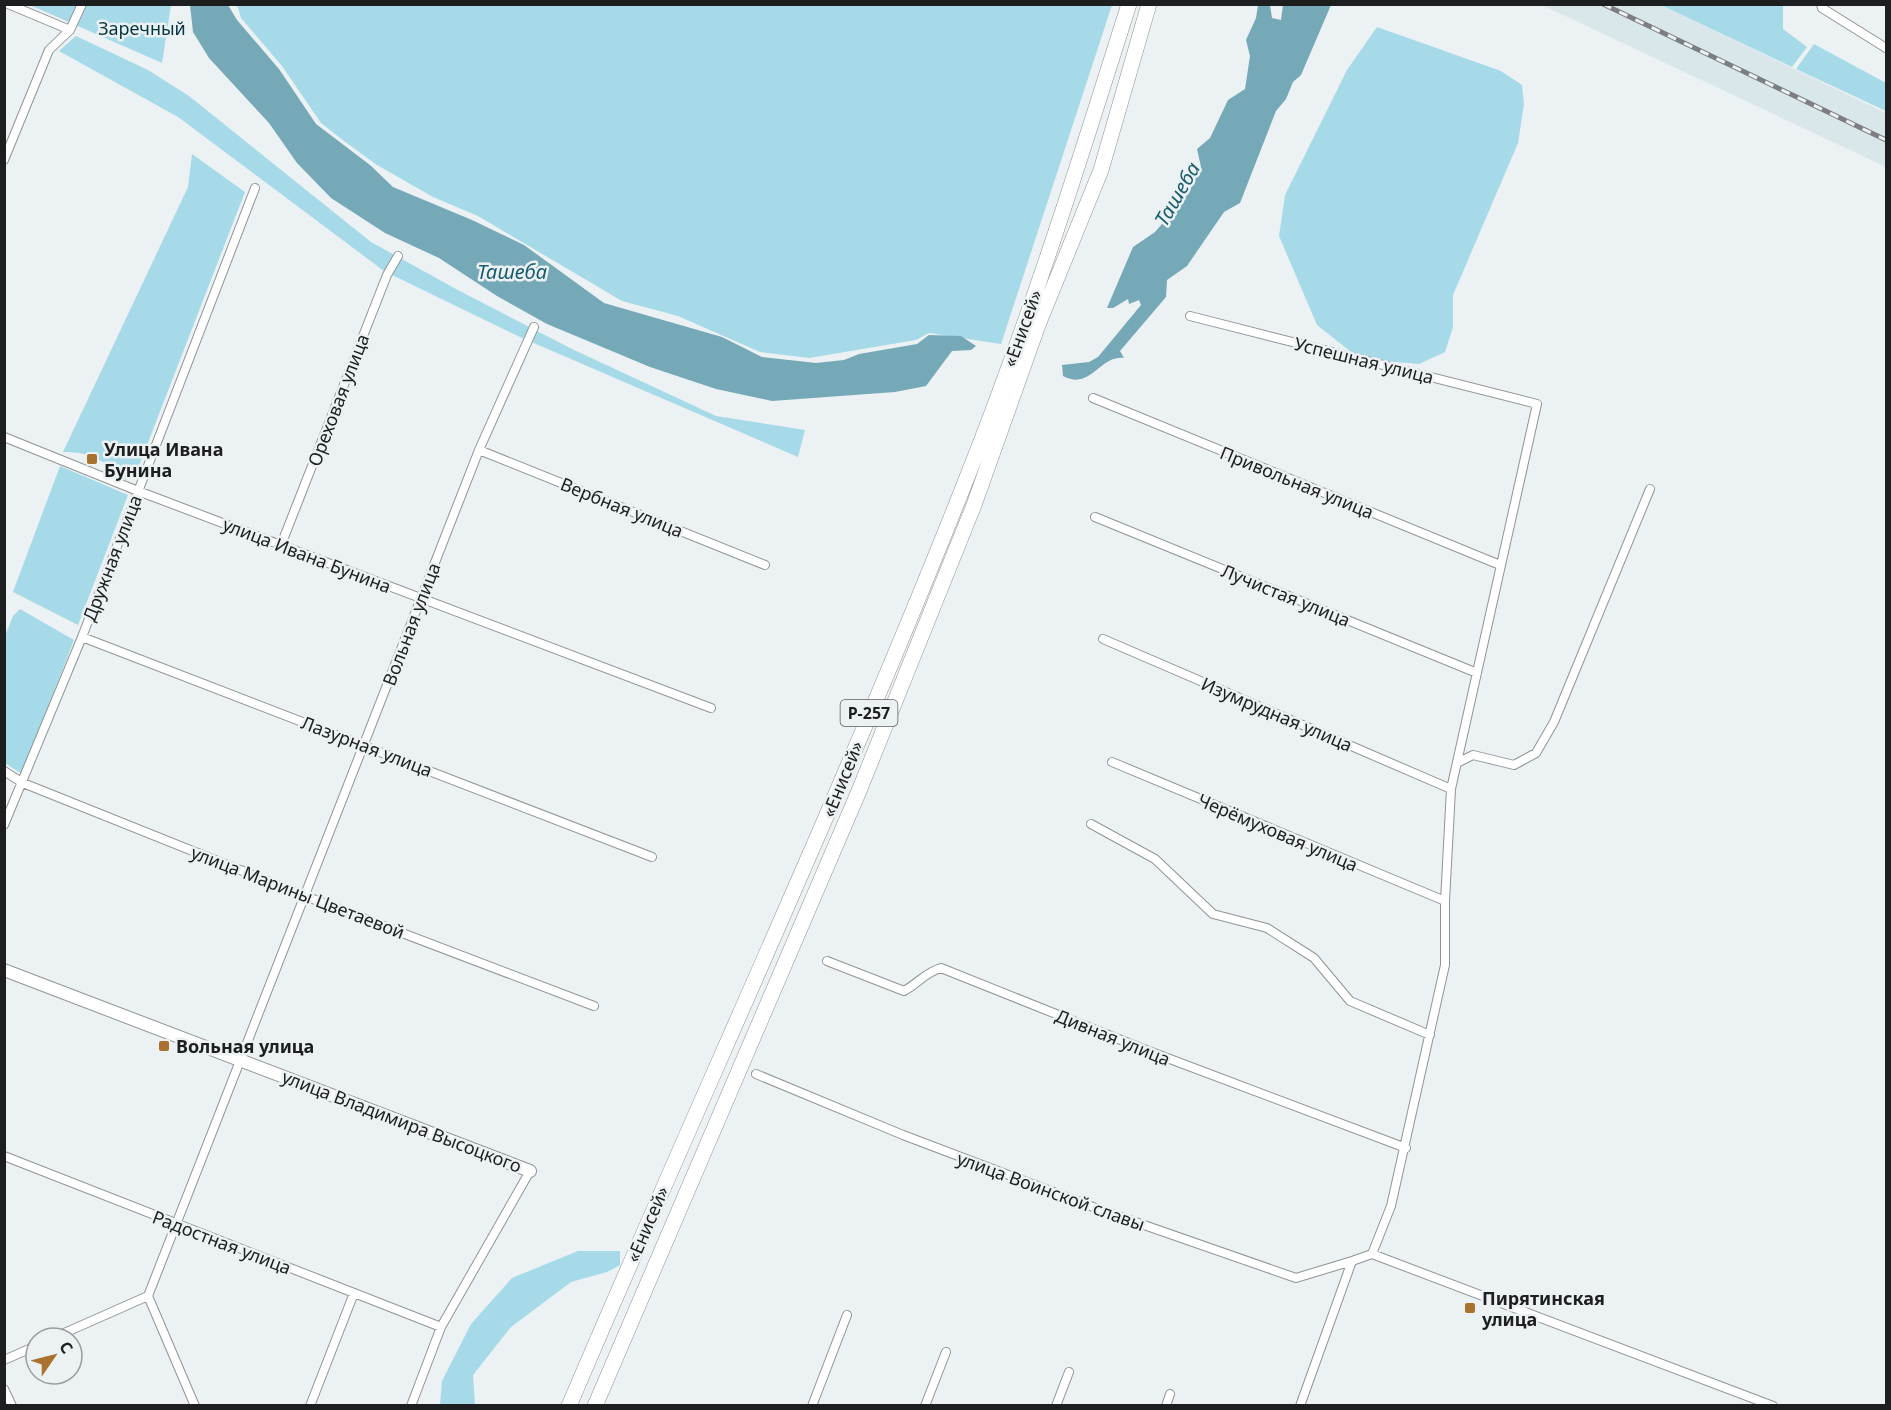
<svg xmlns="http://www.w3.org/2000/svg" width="1891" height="1410" viewBox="0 0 1891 1410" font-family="'Noto Sans',sans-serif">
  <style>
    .built { fill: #d9e7eb }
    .green { fill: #a6dae9 }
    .water { fill: #76a9b8 }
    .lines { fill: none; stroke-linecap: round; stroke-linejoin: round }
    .street-casing { stroke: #8f9495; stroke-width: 10 }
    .secondary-casing { stroke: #8f9495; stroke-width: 14 }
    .highway-casing { stroke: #8f9495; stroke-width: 16 }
    .street { stroke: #fff; stroke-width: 8 }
    .secondary { stroke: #fff; stroke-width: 12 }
    .highway { stroke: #fff; stroke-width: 15 }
    .rail-casing { stroke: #7c7f81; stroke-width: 5 }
    .rail { stroke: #ecf1f3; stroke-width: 3; stroke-dasharray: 9; stroke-linecap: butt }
    .poi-dot { fill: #aa722f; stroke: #ecf1f3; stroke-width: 2 }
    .labels { text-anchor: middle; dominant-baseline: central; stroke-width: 5; stroke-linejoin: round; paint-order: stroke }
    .shield { fill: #ecf1f3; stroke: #5b5d5f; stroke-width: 1.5 }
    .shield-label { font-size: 16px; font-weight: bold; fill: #1d1e1f }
    .park-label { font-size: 18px; fill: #043642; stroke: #ecf1f3 }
    .street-label { font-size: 18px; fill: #1d1e1f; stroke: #ecf1f3 }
    .poi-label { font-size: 18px; font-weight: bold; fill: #1d1e1f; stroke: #ecf1f3; text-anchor: start }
    .water-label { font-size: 20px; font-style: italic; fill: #175c6d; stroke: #ecf1f3 }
  </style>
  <rect width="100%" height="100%" fill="#ecf1f3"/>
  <!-- built -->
  <path class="built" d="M1542 5H1661L1886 113V167Z"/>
  <!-- green -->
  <path class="green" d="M30 5H171L162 63Z
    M237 5H1112L1001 344 929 333 916 340 809 358 760 352 678 316 622 301 478 216 433 197 377 165 344 141 321 123 282 66 241 18Z
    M1661 5H1783V29L1807 47 1792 67Z
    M1377 27 1501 71 1522 85 1524 104 1518 143 1453 295V327L1445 352 1419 364 1360 359 1317 325 1279 236 1285 195 1347 70Z
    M76 36 148 70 189 96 371 242 456 289 572 349 716 416 805 430 798 457 522 338 384 271 178 117 59 51Z
    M1814 44 1886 83V111L1796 69Z
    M192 154 245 192 135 476 126 480C103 461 94 452 63 452L188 187Z
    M60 466 128 495 78 625 13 592Z
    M20 609 74 640 22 774 5 763V636L13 616Z
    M578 1251H620V1265L607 1272 571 1282 511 1327 473 1375 475 1405H440L442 1381 471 1324 512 1278Z"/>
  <!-- water -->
  <path class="water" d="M190 5H228L237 20 279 69 316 124 370 165 393 187 472 220 524 245 604 303 722 337 762 357 816 363 844 360 859 354 917 344 929 335 961 336 976 346 971 350 952 351 926 386 895 392 772 401 716 389 650 367 547 324 497 296 439 258 385 233 331 198 297 163 269 123 209 58 193 32Z
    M1258 5H1270L1272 18 1281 20 1283 5H1331L1301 75 1293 82 1286 99 1276 111 1240 203 1224 212 1187 266 1167 280 1166 297 1120 351 1124 358C1099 355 1091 391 1063 376L1062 365 1089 362 1098 357 1141 305 1139 300 1129 304 1128 299 1113 308H1107L1133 247 1155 232 1188 194 1201 167 1197 149 1210 138 1228 100 1245 89 1250 56 1246 40 1256 18Z"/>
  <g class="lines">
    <defs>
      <path id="street" d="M8 4 70 30
        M1821 4 1822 8 1886 48
        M4 160 49 50 70 30 82 4
        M1190 316 1537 404 1451 789 1445 901V965L1391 1206 1372 1254 1352 1261 1300 1406
        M1093 398 1500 565
        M4 437 138 491 711 708
        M479 450 765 565
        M1095 517 1477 673
        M281 545 387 275 398 256
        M82 637 652 857
        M1103 639 1451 789
        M1112 762 1445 901
        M1457 763 1473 755 1514 765 1536 753 1554 722 1650 489
        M4 771 23 783 305 896 594 1006
        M1091 824 1155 859 1213 914 1267 928 1314 958 1350 1001 1430 1035
        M4 825 82 637 255 188
        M827 961 904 991C917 984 926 972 941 968L1146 1050 1406 1148
        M756 1074 903 1135 1101 1210 1296 1278 1352 1261
        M4 1156 441 1327
        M1372 1254 1773 1406
        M148 1296 195 1406
        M53 1338 148 1296 479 450 534 327
        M4 1360 36 1346
        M4 1389 12 1406
        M310 1406 354 1293
        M411 1406 441 1327 530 1171
        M812 1406 847 1315
        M925 1406 946 1352
        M1056 1406 1069 1372
        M1166 1406 1170 1394"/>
      <path id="secondary" d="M4 970 530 1171"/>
      <path id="highway" d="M569 1406C700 1098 841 796 964 485 1027 328 1078 166 1129 4
        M595 1406 859 791 974 505 1038 325 1101 170 1149 4"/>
    </defs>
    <!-- street casing -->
    <use href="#street" class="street-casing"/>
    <!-- secondary casing -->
    <use href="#secondary" class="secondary-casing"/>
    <!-- highway casing -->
    <use href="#highway" class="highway-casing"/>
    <!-- street -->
    <use href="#street" class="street"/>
    <!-- secondary -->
    <use href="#secondary" class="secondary"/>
    <!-- highway -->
    <use href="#highway" class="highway"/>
    <defs>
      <path id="rail" d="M1603 4 1886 140"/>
    </defs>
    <!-- rail casing -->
    <use href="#rail" class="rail-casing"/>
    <!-- rail -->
    <use href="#rail" class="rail"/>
  </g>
  <!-- markers -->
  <g class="poi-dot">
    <rect x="86" y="453" width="12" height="12" rx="3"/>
    <rect x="158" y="1040" width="12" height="12" rx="3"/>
    <rect x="1464" y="1302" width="12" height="12" rx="3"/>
  </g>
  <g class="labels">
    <!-- shield labels -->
    <rect class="shield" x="840.5" y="700" width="57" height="26" rx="4.5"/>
    <g class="shield-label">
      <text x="869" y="713">Р-257</text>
    </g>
    <!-- park labels -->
    <g class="park-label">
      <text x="142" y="28">Заречный</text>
    </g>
    <!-- street labels -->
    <g class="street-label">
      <text transform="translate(1022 328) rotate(-70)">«Енисей»</text>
      <text transform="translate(1364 360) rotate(14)">Успешная улица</text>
      <text transform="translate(338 400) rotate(-69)">Ореховая улица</text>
      <text transform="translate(1297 482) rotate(22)">Привольная улица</text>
      <text transform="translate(622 507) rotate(22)">Вербная улица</text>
      <text transform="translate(307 555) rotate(21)">улица Ивана Бунина</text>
      <text transform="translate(112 558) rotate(-69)">Дружная улица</text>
      <text transform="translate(1286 595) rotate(22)">Лучистая улица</text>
      <text transform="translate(411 624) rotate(-69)">Вольная улица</text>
      <text transform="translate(1277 714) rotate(23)">Изумрудная улица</text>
      <text transform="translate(367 746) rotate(21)">Лазурная улица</text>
      <text transform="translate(842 779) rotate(-68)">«Енисей»</text>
      <text transform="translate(1278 832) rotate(23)">Черёмуховая улица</text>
      <text transform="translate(298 892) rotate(21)">улица Марины Цветаевой</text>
      <text transform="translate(1113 1037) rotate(22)">Дивная улица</text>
      <text transform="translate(402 1121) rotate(21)">улица Владимира Высоцкого</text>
      <text transform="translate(1051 1191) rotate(20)">улица Воинской славы</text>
      <text transform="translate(647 1224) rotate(-67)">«Енисей»</text>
      <text transform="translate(222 1242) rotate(21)">Радостная улица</text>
    </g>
    <!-- poi labels -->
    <g class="poi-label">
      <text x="104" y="449">Улица Ивана<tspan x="104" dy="21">Бунина</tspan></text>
      <text x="176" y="1046">Вольная улица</text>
      <text x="1482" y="1298">Пирятинская<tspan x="1482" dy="21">улица</tspan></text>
    </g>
    <!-- water labels -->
    <g class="water-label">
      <text transform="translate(1177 194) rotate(-60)">Ташеба</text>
      <text x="512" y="271">Ташеба</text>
    </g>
  </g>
  <!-- border -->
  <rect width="1891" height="1410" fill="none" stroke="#1d1e1f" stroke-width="12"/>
  <!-- north arrow -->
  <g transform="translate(54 1356) rotate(55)"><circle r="28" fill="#ecf1f3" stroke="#999d9e" stroke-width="1.5"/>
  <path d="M0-4.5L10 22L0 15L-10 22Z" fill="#aa722f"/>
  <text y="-9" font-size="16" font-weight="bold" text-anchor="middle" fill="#1d1e1f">С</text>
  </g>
</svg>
